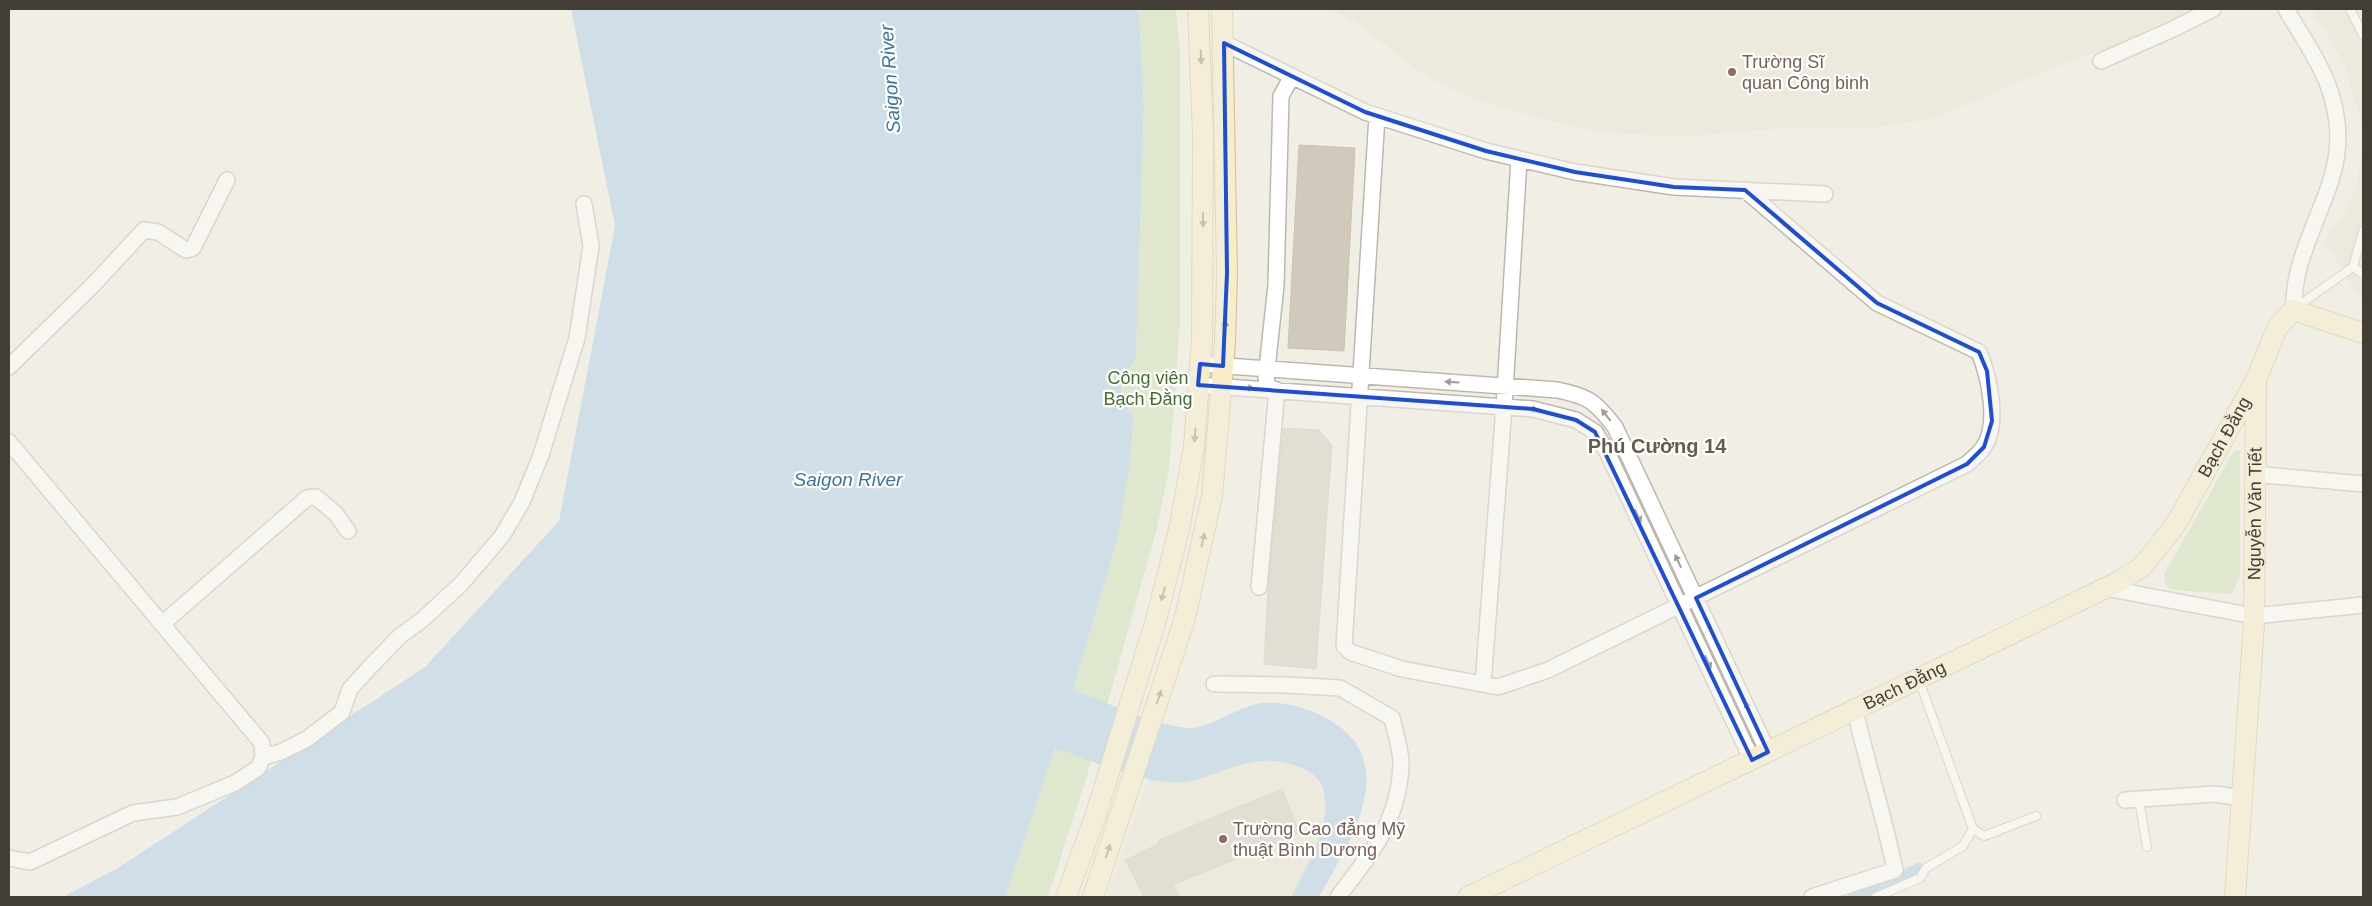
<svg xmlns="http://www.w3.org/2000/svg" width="2372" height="906" viewBox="0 0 2372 906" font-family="Arial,sans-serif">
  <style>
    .education { fill: #e9e2d1 }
    .green { fill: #cbe1b2 }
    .water { fill: #a8cde8 }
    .building { fill: #d1c9bc; stroke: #cbc1b0 }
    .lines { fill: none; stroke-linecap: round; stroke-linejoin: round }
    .lane-casing { stroke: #beb8ac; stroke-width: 10 }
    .street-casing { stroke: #beb8ac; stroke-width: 18 }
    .secondary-casing { stroke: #ccc099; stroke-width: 22 }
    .lane { stroke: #fff; stroke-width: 8 }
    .street { stroke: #fff; stroke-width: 15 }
    .secondary { stroke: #f8edc8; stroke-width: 20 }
    .oneway { fill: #948d78 }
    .oneway2 { fill: #a19e9a }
    .marked { fill: none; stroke: #1d4ed8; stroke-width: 4; stroke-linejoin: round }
    .education-dot { fill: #8d6e63; stroke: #fff; stroke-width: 2 }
    .labels { text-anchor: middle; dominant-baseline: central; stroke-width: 4.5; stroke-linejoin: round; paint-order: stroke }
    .education-label { font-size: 18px; fill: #785e54; stroke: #fff; text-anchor: start }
    .park-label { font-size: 18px; fill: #466e30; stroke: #fff }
    .street-label { font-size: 18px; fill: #433e36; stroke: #fff }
    .water-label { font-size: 19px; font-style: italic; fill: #3b75a3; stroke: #fff }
    .quarter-label { font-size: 20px; font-weight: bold; fill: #645c4e; stroke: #fff }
  </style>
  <rect width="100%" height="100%" fill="#f1eee6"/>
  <!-- education -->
  <path class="education" d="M1331 9H2192L2116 45 2032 76 1954 110 1928 119 1875 128H1785L1678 137 1612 133 1579 128 1478 101 1435 81 1413 67 1359 24Z
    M2311 9H2363V305L2324 241 2344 214 2357 183 2363 142 2361 121 2343 61Z
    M1265 760 1287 762 1308 770 1318 781 1326 800 1324 823 1314 855 1291 897H1106L1148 779 1186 782 1249 762Z"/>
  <!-- green -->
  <path class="green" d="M1139 9H1176L1180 49V323L1169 470 1156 532 1087 776 1048 897H1005L1073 690 1117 541 1129 469 1134 416C1116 394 1119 380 1136 358L1144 105Z
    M2234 451H2240V576L2232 594 2171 590 2165 584 2164 574Z"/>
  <!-- water -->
  <path class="water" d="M571 9H1139L1144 105 1136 358C1119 380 1116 394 1134 416L1129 469 1117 541 1073 690C1101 700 1165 729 1192 728 1210 727 1242 705 1263 703 1285 701 1309 708 1328 719 1404 762 1349 843 1319 897H1291C1308 865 1354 788 1300 767 1288 763 1276 760 1263 761 1235 762 1212 778 1186 782 1150 787 1090 760 1055 748L1005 897H63L118 868 425 667 559 521 615 226Z
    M1920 862 1926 871 1868 897H1844Z"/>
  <!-- building -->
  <path class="building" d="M1299 145 1355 148 1344 351 1288 348Z
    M1283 428 1319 430 1332 445 1316 669 1264 664 1268 588Z
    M1282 789 1299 833 1173 885 1179 897H1144L1126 860 1160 843 1159 840Z"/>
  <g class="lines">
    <defs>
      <path id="lane" d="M2350 9 2363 35
        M2353 267 2363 274
        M2295 308 2353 267 2363 231
        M1919 680 1973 829 1984 836 2036 816
        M2139 800 2147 847
        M1876 897 1920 878 1926 868 1963 846 1973 829"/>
      <path id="street" d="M2286 9C2300 34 2318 58 2328 85 2356 162 2318 199 2299 268 2295 282 2294 296 2293 310
        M1224 43 1365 112 1486 151 1575 172 1674 187 1825 194
        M2101 61 2173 29 2213 9
        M1377 116 1344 646 1350 652 1402 669 1498 687 1548 670 1967 464C1972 459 1979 454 1983 448 2000 425 1989 376 1979 352L1877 303 1745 190
        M1200 364 1557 390C1588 396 1595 401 1615 427L1768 752
        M9 367 92 286 144 230 158 232 186 250 193 248 227 180
        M1198 385 1533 409 1576 420 1595 432 1607 452 1752 760
        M9 442 262 743 263 757 258 768 235 783 177 807 133 813 30 862 9 858
        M2254 474 2363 484
        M1259 587 1277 390 1268 387 1266 378 1276 285 1281 96 1292 76
        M2105 588 2254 616 2363 605
        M162 624 307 498 316 497 336 514 348 531
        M1214 684 1287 685 1340 688 1392 718C1395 732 1401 749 1401 764 1399 822 1371 853 1338 897
        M1483 684 1504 407 1519 159
        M263 757 281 752 307 739 342 712 350 689 369 668 400 636 422 620 461 584 502 536 522 502 541 455 577 338 591 246 584 204
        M2125 800 2215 794 2242 798
        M1812 897 1895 870C1884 816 1867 764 1855 710"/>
      <g id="secondary">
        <path d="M1066 897 1096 814 1156 620 1179 530 1194 447 1202 339 1203 134 1198 9"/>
        <path d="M1093 897 1185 618 1212 496 1225 343 1227 273 1222 9"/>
        <path id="s1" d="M1468 897 2118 582 2142 567 2176 524 2256 380"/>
        <path id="s2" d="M2235 897 2254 624 2256 380 2277 328 2293 310 2363 333"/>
      </g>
    </defs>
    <!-- lane casing -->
    <use href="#lane" class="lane-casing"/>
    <!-- street casing -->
    <use href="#street" class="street-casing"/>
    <!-- secondary casing -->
    <use href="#secondary" class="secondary-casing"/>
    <!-- lane -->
    <use href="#lane" class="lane"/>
    <!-- street -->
    <use href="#street" class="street"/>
    <!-- secondary -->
    <use href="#secondary" class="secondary"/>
  </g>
  <!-- one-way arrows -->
  <defs><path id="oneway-solid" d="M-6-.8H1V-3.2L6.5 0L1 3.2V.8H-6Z" transform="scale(1.25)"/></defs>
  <g class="oneway">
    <use href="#oneway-solid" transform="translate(1201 57) rotate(88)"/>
    <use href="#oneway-solid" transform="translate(1203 220) rotate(90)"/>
    <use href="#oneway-solid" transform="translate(1225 327) rotate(-88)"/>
    <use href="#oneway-solid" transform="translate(1195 435) rotate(94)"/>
    <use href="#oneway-solid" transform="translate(1203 540) rotate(-78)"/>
    <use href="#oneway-solid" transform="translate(1163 594) rotate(105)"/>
    <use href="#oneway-solid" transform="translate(1159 697) rotate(-72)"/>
    <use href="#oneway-solid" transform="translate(1108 851) rotate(-72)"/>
  </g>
  <g class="oneway2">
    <use href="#oneway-solid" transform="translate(1452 382) rotate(-176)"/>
    <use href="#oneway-solid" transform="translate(1247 388) rotate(4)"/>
    <use href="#oneway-solid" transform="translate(1531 409) rotate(8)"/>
    <use href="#oneway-solid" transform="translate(1606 415) rotate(-128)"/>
    <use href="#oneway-solid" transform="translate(1638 516) rotate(64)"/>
    <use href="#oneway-solid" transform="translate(1678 561) rotate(-115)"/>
    <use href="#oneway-solid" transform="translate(1708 662) rotate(65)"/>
    <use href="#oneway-solid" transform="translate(1748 708) rotate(-115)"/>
  </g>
  <!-- marked area -->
  <path d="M0 0H2372V906H0ZM1224 43 1365 112 1486 151 1575 172 1674 187 1745 190 1877 303 1979 352 1987 371 1992 421 1984 447 1967 464 1696 598 1768 752 1752 760 1595 432 1576 420 1533 409 1198 385 1200 364 1223 366 1227 273Z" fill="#f1eee6" fill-opacity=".55" fill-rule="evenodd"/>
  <path class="marked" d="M1224 43 1365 112 1486 151 1575 172 1674 187 1745 190 1877 303 1979 352 1987 371 1992 421 1984 447 1967 464 1696 598 1768 752 1752 760 1595 432 1576 420 1533 409 1198 385 1200 364 1223 366 1227 273Z"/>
  <!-- markers -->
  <g class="education-dot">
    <circle cx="1732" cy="72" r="5"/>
    <circle cx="1223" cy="839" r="5"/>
  </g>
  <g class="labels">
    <!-- education labels -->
    <g class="education-label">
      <text x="1742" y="62">Trường Sĩ<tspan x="1742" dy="21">quan Công binh</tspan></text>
      <text x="1233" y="829">Trường Cao đẳng Mỹ<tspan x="1233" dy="21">thuật Bình Dương</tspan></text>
    </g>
    <!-- park labels -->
    <g class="park-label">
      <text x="1148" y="378">Công viên<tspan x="1148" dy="21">Bạch Đằng</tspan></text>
    </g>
    <!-- street labels -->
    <g class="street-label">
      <text stroke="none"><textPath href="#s1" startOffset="905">Bạch Đằng</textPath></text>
      <text stroke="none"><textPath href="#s2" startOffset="384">Nguyễn Văn Tiết</textPath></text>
      <text stroke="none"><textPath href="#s1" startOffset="485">Bạch Đằng</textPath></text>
    </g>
    <!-- water labels -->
    <g class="water-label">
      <text transform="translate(890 79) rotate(-94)">Saigon River</text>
      <text x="848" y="479">Saigon River</text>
    </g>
    <!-- quarter labels -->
    <g class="quarter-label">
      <text x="1657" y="446">Phú Cường 14</text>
    </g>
  </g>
  <!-- border -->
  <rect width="2372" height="906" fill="none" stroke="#433e36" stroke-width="20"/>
</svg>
